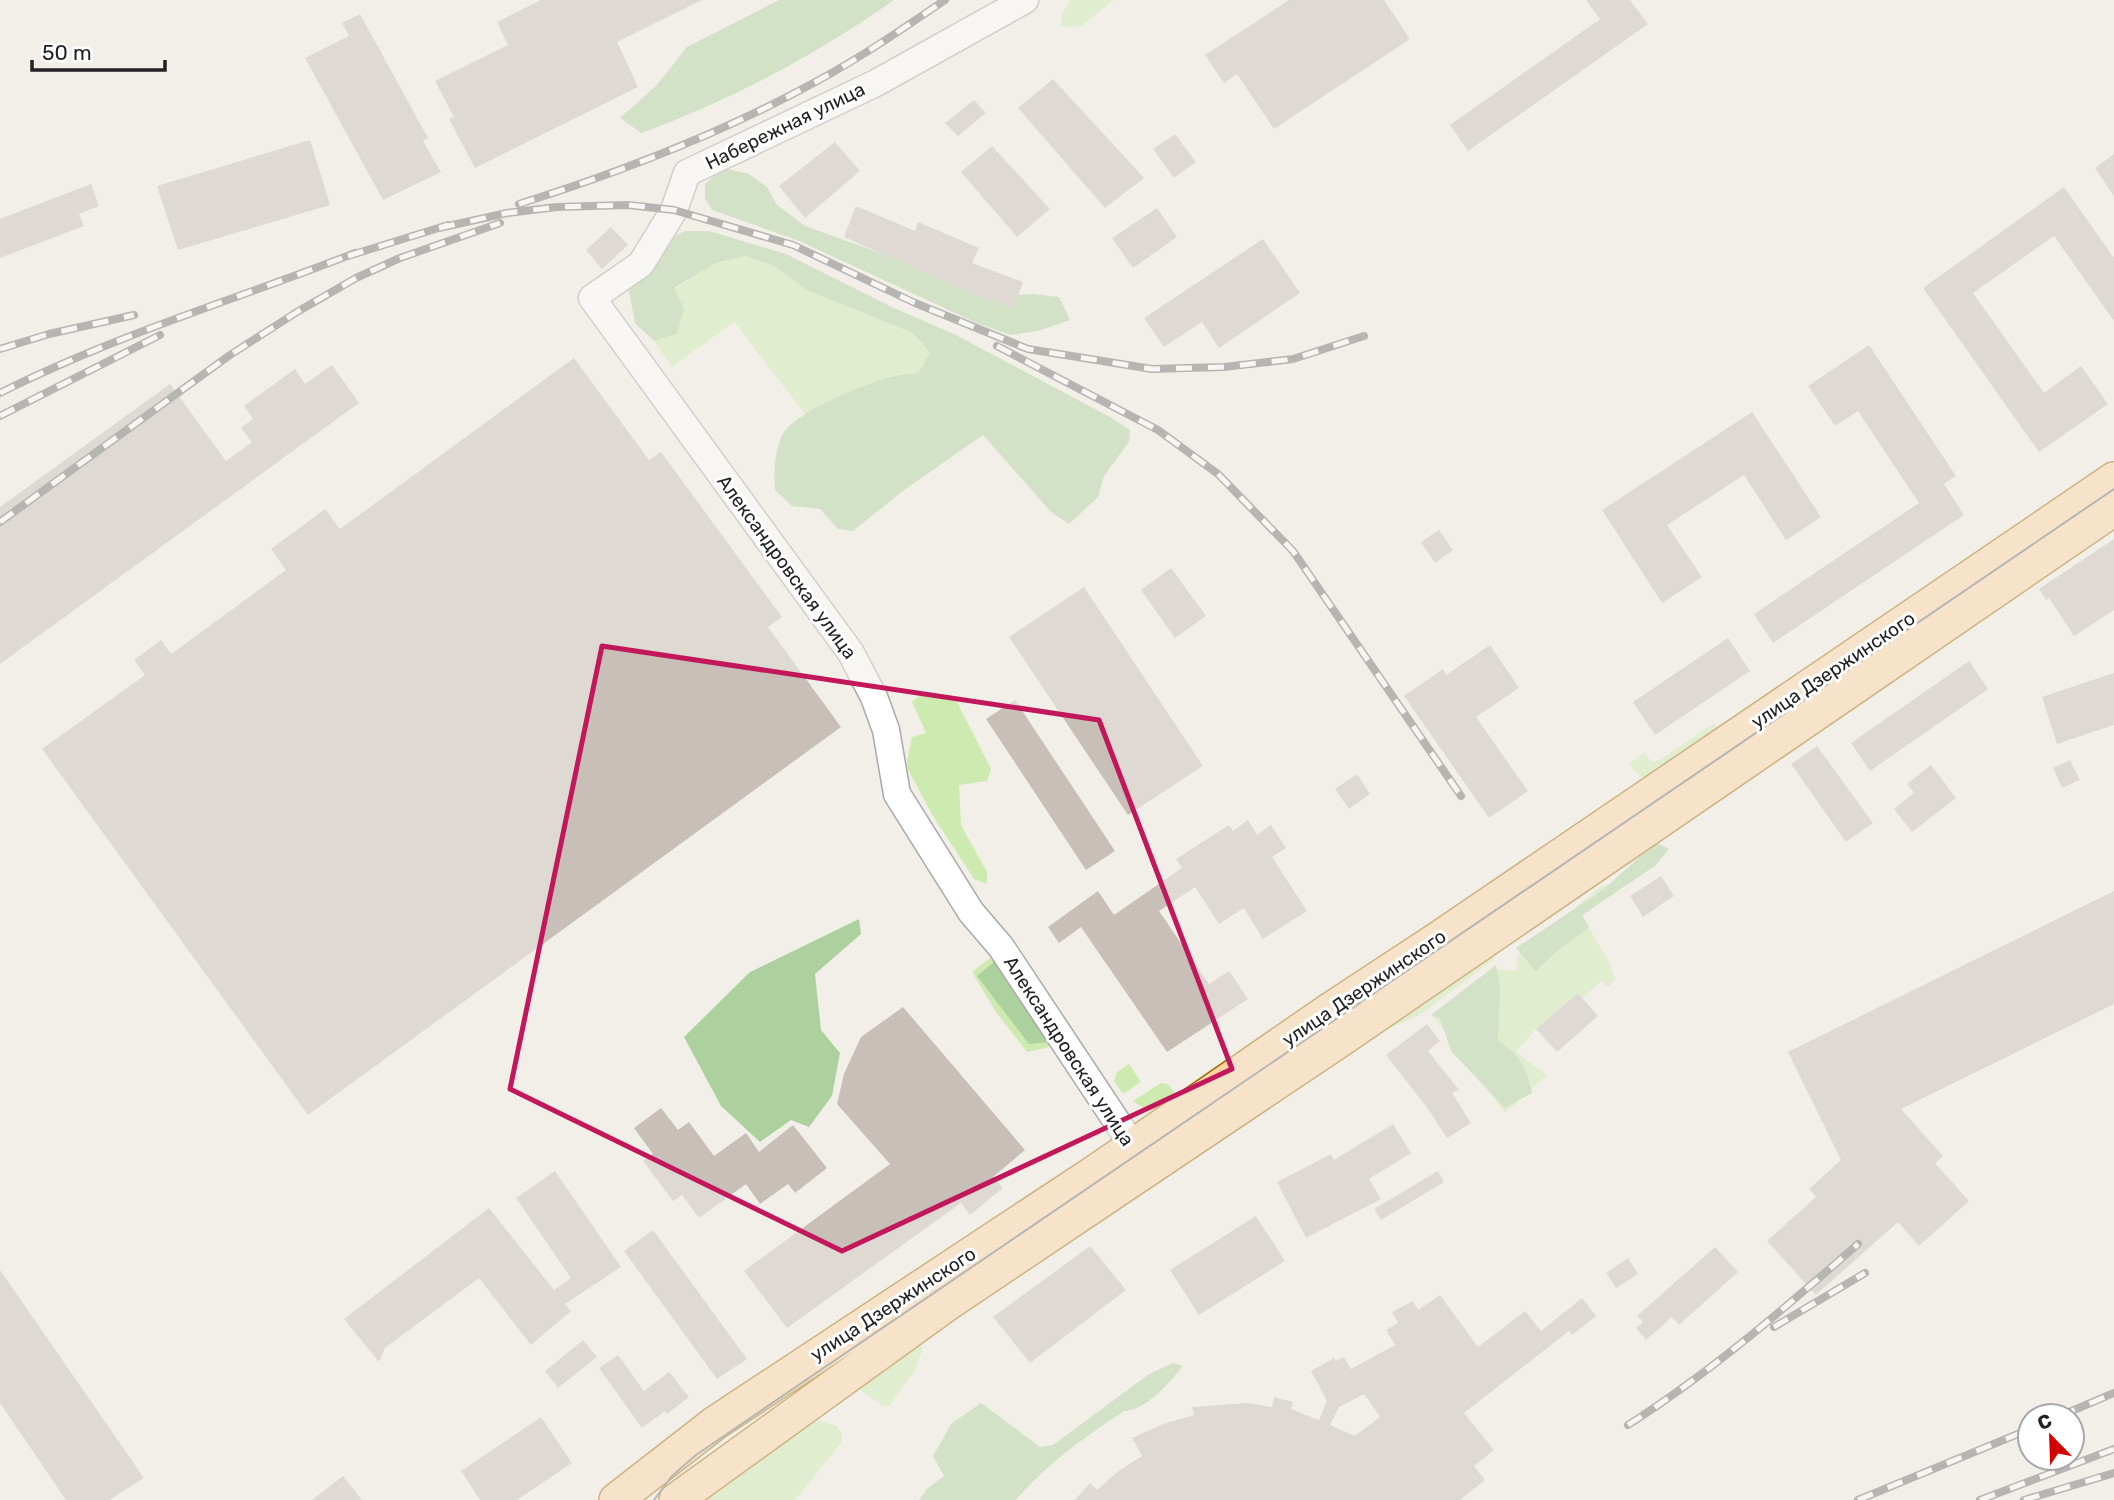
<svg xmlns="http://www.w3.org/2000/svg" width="2114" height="1500" viewBox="0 0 2114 1500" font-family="Rubik,sans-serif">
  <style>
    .grass { fill: #cdebb0 }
    .forest { fill: #add19e }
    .building { fill: #c7bfb8; fill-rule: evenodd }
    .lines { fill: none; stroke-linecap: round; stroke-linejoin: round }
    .minor-casing { stroke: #a9a9a9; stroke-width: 29 }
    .major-casing { stroke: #a06b00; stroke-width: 36 }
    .minor { stroke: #fff; stroke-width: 26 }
    .major { stroke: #fcd6a4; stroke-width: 33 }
    .tram { stroke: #707070; stroke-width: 2 }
    .rail-casing { stroke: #707070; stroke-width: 8 }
    .rail { stroke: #fff; stroke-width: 5; stroke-dasharray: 16; stroke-linecap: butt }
    .marked { fill: none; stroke: #c2185b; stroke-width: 5; stroke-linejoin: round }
    .labels { text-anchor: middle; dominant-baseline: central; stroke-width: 6; stroke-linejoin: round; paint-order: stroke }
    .street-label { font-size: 19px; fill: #222; stroke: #fff }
  </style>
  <rect width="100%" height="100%" fill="#f2efe9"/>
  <!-- grass -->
  <path class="grass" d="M1070 0H1114L1081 26 1060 27 1063 12Z
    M745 256 774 266 809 291 913 333 930 353 918 373C877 379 842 395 805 414L734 322 672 367 654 341 677 334 674 289 716 263Z
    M924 692 957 702 991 769 987 781 959 785 961 825 987 872V884L974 879 933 816 906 766 912 737 926 733 912 702Z
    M1714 723 1719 730 1653 776 1640 777 1629 764 1644 753 1652 762 1661 759Z
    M1603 885 1617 890 1582 916 1609 962 1615 979 1608 987 1601 981 1583 998 1578 993 1536 1029 1516 1052 1547 1075 1505 1113 1432 1015 1496 969 1517 971V956Z
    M1492 951 1494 959 1423 1013 1371 1037Z
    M998 952 1053 1043 1050 1047 1027 1052 996 1012 972 972Z
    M1129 1064 1141 1082 1123 1094 1114 1081 1117 1072Z
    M1161 1083 1168 1084 1180 1101C1157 1112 1155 1116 1133 1101Z
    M920 1342 923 1348 914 1372 889 1406H883L857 1388Z
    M820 1420 837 1426 842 1434 841 1443 795 1500H703L811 1422Z"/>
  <!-- forest -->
  <path class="forest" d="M779 0H894C816 55 731 100 641 133L620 118 656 86 687 47Z
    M723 168 749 174 768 188 776 204 805 226 999 296 1032 294 1059 297 1070 320 1038 331 1011 335 979 324 797 240 712 210 705 198V184Z
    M685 231H709L786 254 892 307 956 335 1110 417 1130 430 1129 442 1104 476 1098 497 1069 524 1051 512 983 435 904 490 853 531 838 529 820 509 792 506 775 490C774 472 774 454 782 436 792 413 866 383 891 377 900 375 909 374 918 373L930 353 913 333 809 291 774 266 745 256 716 263 674 288 684 309 677 334 654 341 635 323 629 291 650 269 669 239Z
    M1656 842 1669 849 1655 866 1582 915 1589 927 1556 952 1536 971 1516 948 1604 889Z
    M859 919 861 934 815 974 821 1030 840 1053 832 1096 809 1127 791 1120 760 1142 721 1106 684 1037 750 972Z
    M999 958 1050 1042 1029 1044 977 976Z
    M1496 965 1500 988 1498 1040C1520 1056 1526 1066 1532 1093L1505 1108 1451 1051 1440 1018 1431 1015Z
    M1173 1363 1183 1366C1169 1383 1147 1410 1124 1411 1082 1439 1049 1462 1016 1500H919L927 1489 944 1476 933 1456 951 1424 981 1403 1040 1447 1053 1445 1149 1374Z"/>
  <!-- building -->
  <path class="building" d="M541 0H702L617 42 638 87 475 168 449 119 454 117 435 81 508 45 497 22Z
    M1289 0H1384L1410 39 1274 129 1237 74 1224 83 1205 55Z
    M1586 0H1630L1648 24 1468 151 1450 125 1600 19Z
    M360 14 428 138 423 141 441 172 383 200 305 58 349 36 342 23Z
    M1053 79 1144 178 1105 208 1018 108Z
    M974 100 986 113 958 136 945 123Z
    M1175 134 1196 162 1174 178 1153 149Z
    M310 140 330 205 178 250 157 186Z
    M835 142 860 171 805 218 779 186Z
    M992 146 1050 209 1017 237 961 172Z
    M2114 154V196L2095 168Z
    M91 184 99 206 79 214 84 226 0 258V219Z
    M2064 187 2114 258V321L2054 236 1973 293 2044 393 2081 366 2108 404 2039 452 1923 288Z
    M856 206 915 231 918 222 979 248 972 263 1023 282 1013 309 961 289 844 237Z
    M1157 208 1177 237 1133 268 1112 238Z
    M611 227 628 245 602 269 586 250Z
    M1263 239 1300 293 1219 348 1202 322 1164 347 1144 318Z
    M1869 345 1956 476 1944 484 1964 515 1773 643 1754 614 1919 503 1858 411 1835 426 1808 386Z
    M574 358 649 460 661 452 782 617 768 627 841 727 308 1115 42 749 145 675 134 660 161 640 171 654 286 570 271 549 325 509 340 529Z
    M332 365 359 403 0 664V507L170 384 226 461 252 442 241 428 253 419 244 406 295 369 305 384Z
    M1752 412 1821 517 1786 540 1744 475 1667 525 1702 577 1662 603 1602 510Z
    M1439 530 1453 550 1435 563 1421 542Z
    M2114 539V610L2074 636 2049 598 2046 600 2039 589Z
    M1171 568 1206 616 1175 638 1141 590Z
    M1084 587 1203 766 1128 815 1009 637Z
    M1728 638 1750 671 1655 735 1633 702Z
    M1490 645 1519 688 1476 717 1528 791 1489 818 1404 696 1443 669 1446 675Z
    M1969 661 1988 689 1870 771 1851 743Z
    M2114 673V725L2057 744 2042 697Z
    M1015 700 1115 851 1086 870 986 719Z
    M1817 746 1873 823 1846 842 1791 764Z
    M2070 760 2080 780 2062 788 2053 768Z
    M1931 765 1956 798 1912 832 1894 809 1914 793 1907 784Z
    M1357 774 1370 794 1349 809 1335 789Z
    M1248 820 1257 835 1271 825 1286 848 1272 857 1307 911 1263 939 1244 908 1219 924 1195 887 1159 911 1209 984 1229 971 1248 999 1167 1052 1081 927 1059 943 1048 927 1098 891 1114 915 1182 868 1176 859 1229 825 1233 831Z
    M1661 876 1674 896 1643 917 1630 896Z
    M2114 891V1004L1901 1109 1943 1156 1935 1163 1969 1201 1919 1246 1898 1222 1816 1295 1767 1241 1816 1197 1809 1189 1841 1160 1788 1052Z
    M1578 993 1598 1016 1557 1052 1536 1029Z
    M903 1007 1025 1150 993 1177 1003 1188 970 1215 961 1203 787 1328 744 1271 890 1164 837 1104 844 1074 861 1037Z
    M1427 1024 1440 1041 1428 1051 1459 1090 1452 1093 1471 1123 1447 1138 1428 1109 1386 1055Z
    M661 1108 678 1130 689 1122 714 1156 746 1133 759 1152 793 1125 827 1168 795 1193 788 1184 760 1204 746 1184 699 1218 682 1195 673 1201 643 1161 653 1154 634 1128Z
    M1393 1124 1411 1153 1369 1179 1381 1199 1306 1238 1277 1182 1331 1154 1334 1160Z
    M555 1171 621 1267 565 1304 571 1311 531 1345 479 1278 385 1348 379 1362 344 1319 489 1208 554 1290 571 1278 516 1198Z
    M1438 1171 1444 1182 1381 1220 1374 1209Z
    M1256 1216 1285 1261 1199 1315 1170 1270Z
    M653 1230 747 1359 717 1379 624 1251Z
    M1090 1246 1126 1290 1030 1363 993 1317Z
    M1715 1247 1738 1272 1679 1325 1672 1317 1646 1340 1636 1328 1643 1322 1637 1316Z
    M1628 1258 1638 1274 1616 1288 1606 1273Z
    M0 1270 144 1478 109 1500H66L0 1403Z
    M1440 1295 1478 1347 1525 1311 1541 1331 1582 1298 1596 1316 1572 1335 1569 1331 1464 1413 1494 1450 1474 1466 1485 1480 1460 1500H1075L1090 1483 1097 1490 1120 1470 1142 1456 1132 1438 1163 1424 1194 1415 1192 1407 1248 1403 1272 1407 1274 1397 1293 1402 1291 1409 1319 1420 1327 1401 1311 1371 1334 1358 1336 1361 1344 1357 1351 1369 1395 1345 1386 1330 1398 1323 1392 1312 1413 1301 1418 1310ZM1364 1394 1380 1417 1355 1436 1330 1425 1339 1407Z
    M583 1340 597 1357 558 1388 545 1371Z
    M618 1355 644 1391 669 1372 689 1397 667 1414 665 1411 642 1428 599 1368Z
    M541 1417 572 1463 517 1500H480L461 1471Z
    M343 1476 362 1500H312Z"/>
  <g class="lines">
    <defs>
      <path id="minor" d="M1025 0 876 83 687 173 674 210 641 264 592 298 851 653 874 697 886 730 897 794 971 912 1001 947 1143 1161"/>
      <path id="major" d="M616 1500 715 1423 1095 1172 1328 1011 1439 938 2114 479
        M676 1500 950 1302 1346 1036 2114 509"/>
    </defs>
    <!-- minor casing -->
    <use href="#minor" class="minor-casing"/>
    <!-- major casing -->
    <use href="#major" class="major-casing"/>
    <!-- minor -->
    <use href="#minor" class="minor"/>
    <!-- major -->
    <use href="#major" class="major"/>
    <!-- tram -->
    <path class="tram" d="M654 1500 672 1476 696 1455 2114 489"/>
    <defs>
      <path id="rail" d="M519 204C621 172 725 132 819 80 863 56 904 28 945 0
        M439 228 507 213 557 207 628 205 674 210 793 245 915 303 1028 349 1152 369 1224 367 1293 359 1364 336
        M348 256 448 225
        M997 346 1158 430 1218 474 1293 551 1461 796
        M0 349 49 334 134 315
        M0 393C113 336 237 299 355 253
        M0 416 160 335
        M0 522 230 355 297 312 356 278 400 258 500 223
        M1774 1327 1865 1273
        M2060 1416 2114 1393
        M1628 1425C1711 1372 1785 1308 1858 1244
        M1858 1500 2030 1429
        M1980 1500 2114 1449
        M2024 1500 2114 1473"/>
    </defs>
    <!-- rail casing -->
    <use href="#rail" class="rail-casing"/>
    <!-- rail -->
    <use href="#rail" class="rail"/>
  </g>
  <!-- marked area -->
  <path d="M0 0H2114V1500H0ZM602 646 1099 720 1232 1069 842 1251 510 1089Z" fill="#f2efe9" fill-opacity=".55" fill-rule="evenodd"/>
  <path class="marked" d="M602 646 1099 720 1232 1069 842 1251 510 1089Z"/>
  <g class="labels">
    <!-- street labels -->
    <g class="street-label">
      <text transform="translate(785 126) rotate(-26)">Набережная улица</text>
      <text transform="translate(787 567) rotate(54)">Александровская улица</text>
      <text transform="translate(1833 670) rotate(-34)">улица Дзержинского</text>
      <text transform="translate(1364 988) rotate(-34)">улица Дзержинского</text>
      <text transform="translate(1069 1051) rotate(57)">Александровская улица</text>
      <text transform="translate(893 1304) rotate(-33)">улица Дзержинского</text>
    </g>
  </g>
  <!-- north arrow -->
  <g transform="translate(2051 1437) rotate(337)"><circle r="33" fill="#ffffff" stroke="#a7a7a7" stroke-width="2"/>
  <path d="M0-5L12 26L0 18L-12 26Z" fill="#d40000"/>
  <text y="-10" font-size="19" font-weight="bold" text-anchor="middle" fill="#222222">С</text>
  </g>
  <!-- scale -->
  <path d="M32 60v10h133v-10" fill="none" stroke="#222222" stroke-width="3.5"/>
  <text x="42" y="60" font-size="21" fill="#222222" stroke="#ffffff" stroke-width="5" paint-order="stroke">50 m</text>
</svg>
